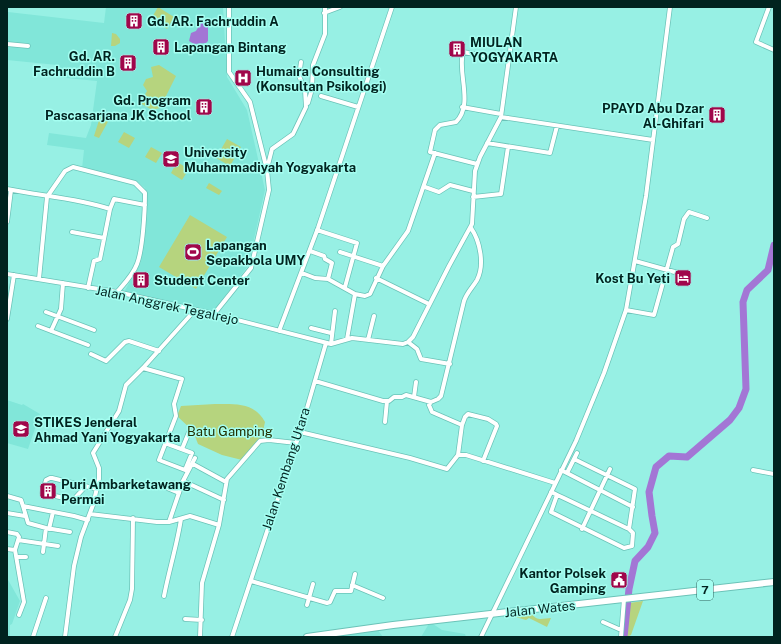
<svg xmlns="http://www.w3.org/2000/svg" width="781" height="644" viewBox="0 0 781 644" font-family="'Public Sans',sans-serif">
  <style>
    .built { fill: #81e6d9 }
    .green { fill: #b6d47e }
    .water { fill: #a376d5 }
    .lines { fill: none; stroke-linecap: round; stroke-linejoin: round }
    .river { stroke: #a376d5; stroke-width: 7 }
    .minor-casing { stroke: #6bc3b8; stroke-width: 5.5 }
    .highway-casing { stroke: #6bc3b8; stroke-width: 8 }
    .minor { stroke: #fff; stroke-width: 4 }
    .highway { stroke: #fff; stroke-width: 6 }
    .labels { text-anchor: middle; dominant-baseline: central; stroke-width: 3; stroke-linejoin: round; paint-order: stroke }
    .shield { fill: #a5fef1; stroke: #32655e; stroke-width: 1 }
    .shield-label { font-size: 12px; font-weight: bold; fill: #00231f }
    .poi-label { font-size: 13px; font-weight: bold; fill: #00231f; stroke: #a5fef1; text-anchor: start }
    .street-label { font-size: 13px; fill: #00231f; stroke: #a5fef1 }
    .park-label { font-size: 13px; fill: #233002; stroke: #a5fef1 }
  </style>
  <rect width="100%" height="100%" fill="#97f0e4"/>
  <!-- built -->
  <path class="built" d="M7 7 8 12 104 23 106 7H223L227 77 247 110 265 190 248 266 213 312 124 292 141 262 146 193 145 188 138 182 82 169 84 150 47 145 49 133 86 138 91 125 97 81 56 77 57 65 7 60Z
    M7 400 22 405 23 404 40 414 28 449 7 443Z
    M7 578 20 601 12 624 10 625V637H7Z
    M430 622 442 630 465 634 466 637H421Z
    M377 629 383 637H337V635Z"/>
  <!-- green -->
  <path class="green" d="M158 7 174 17 167 29 151 19Z
    M112 33 116 34 120 39V43L115 46H111Z
    M159 65 176 76 160 108 152 110 140 103 147 91 143 85 146 79 153 77 151 67Z
    M101 114 110 118 99 138 94 136Z
    M124 132 135 138 129 148 118 142Z
    M227 139 241 147 230 166 216 158Z
    M151 147 162 153 156 163 145 157Z
    M177 162 189 169 182 180 171 173Z
    M209 183 222 191 219 195 206 188Z
    M190 215 227 237 196 289 159 267Z
    M215 404C235 404 254 402 265 422L262 436 242 460 222 455 198 444 193 431 177 416 181 406Z
    M643 601 631 635 626 637 629 603Z
    M532 614C537 622 544 618 551 618L547 627 529 618 526 620 512 616Z"/>
  <!-- water -->
  <path class="water" d="M203 19 208 23V41L206 43 194 44 189 41 191 33 196 31Z"/>
  <g class="lines">
    <!-- river -->
    <path class="river" d="M624 637 629 589 635 561 648 547 655 533 652 516 649 492 656 467 669 456 687 457 730 420 739 408 746 389 743 302 747 290 768 270 774 245"/>
    <defs>
      <path id="minor" d="M769 7 756 42 774 50
        M324 13 340 7
        M7 44 28 46
        M321 96 358 107
        M308 103 312 89 313 65 325 34V7
        M462 107 501 114
        M501 117 653 140
        M487 143 550 153 557 126
        M477 164 430 152 435 130 440 125 456 122C474 104 457 73 463 52L509 60
        M267 169 272 149 293 134 306 107 305 90 299 76 301 62
        M425 187 439 192 450 185 473 191
        M7 189C41 196 77 198 110 209
        M473 197 501 194 508 147
        M7 222 11 190
        M317 230 357 243 345 287
        M72 232 104 238
        M310 251 324 256 325 259 332 263 328 279
        M340 252 383 266
        M635 261 689 276
        M302 273 315 278 328 279 355 294
        M7 274 117 292 214 314 331 344 352 338 403 344 408 342 413 337 449 266 472 224 475 171 480 157 501 117 516 7
        M376 278 429 304
        M39 279 47 197 65 171 73 167 135 183 145 193C145 209 143 249 137 264 133 275 124 284 117 292
        M88 288 94 261 100 259 110 209 114 199 145 205
        M626 310 654 315 673 247 678 244 684 219 689 212 707 218
        M46 312 94 330
        M214 314 251 268 269 190 267 170 250 102 229 72V7
        M7 319 14 275
        M38 326 88 345
        M311 328 331 333
        M51 331 61 309 63 283
        M279 331 318 228 392 7
        M347 339 355 294 365 296 370 294 383 266 408 231 435 153
        M368 340 374 316
        M408 342 417 349 421 359 450 364
        M331 344 335 311
        M91 354 106 361 125 342 129 341 159 351
        M143 368 182 379 174 404 176 416 159 460 185 470 192 453 165 443
        M315 381 383 401H389L394 397H402L406 395 431 402
        M414 397 416 382
        M385 422 387 401
        M462 425 465 417 468 414 488 419 496 424 497 426 483 461
        M300 432 410 458 447 469 458 455H466L555 483
        M182 449 189 432
        M458 455 462 425 432 412 429 405 431 402 438 399 441 396 464 301C467 292 473 287 477 280 485 265 480 241 471 228
        M574 459 635 489 629 529
        M193 464 226 482
        M561 470 633 507
        M753 470 774 474
        M567 473 577 453
        M183 481 195 458
        M86 486 73 500 42 493 46 480 50 478H52L97 489
        M167 488 179 493
        M551 492C577 504 603 517 629 529L633 533 632 546 624 548 551 512 557 495
        M7 496 21 500 23 506
        M7 513 25 516
        M90 514 157 522H169L190 516 219 525
        M169 522 183 481 224 500
        M46 528 70 532
        M49 529 53 512
        M582 529 610 469
        M7 532 17 534 19 537 15 550 24 602 19 615
        M18 540 58 546
        M7 549 15 550
        M43 552 46 528 28 523 23 506 74 516 88 520
        M17 557H26
        M251 581 327 603 330 602 335 591H351L355 574
        M352 585 383 598
        M164 596C169 570 177 545 181 519
        M307 605 313 584
        M185 619 202 620
        M603 622 621 630
        M33 637 46 598
        M65 637 74 566 81 537 93 505 99 479V468L93 453 119 411 126 385 143 368 195 310
        M115 637 130 600 132 589 133 518
        M200 637 202 583 219 525 227 479 260 441 269 440 296 443
        M232 637 300 432 326 343
        M481 637 576 441 604 373 626 310 646 196 670 7
        M621 637 624 599"/>
      <path id="highway" d="M307 637 393 625 774 582"/>
    </defs>
    <!-- minor casing -->
    <use href="#minor" class="minor-casing"/>
    <!-- highway casing -->
    <use href="#highway" class="highway-casing"/>
    <!-- minor -->
    <use href="#minor" class="minor"/>
    <!-- highway -->
    <use href="#highway" class="highway"/>
  </g>
  <!-- icons -->
  <defs>
    <symbol id="building-square" viewBox="-11 -11 22 22"><rect x="-9" y="-9" width="18" height="18" rx="4" fill="#a0064a" stroke="#a5fef1"/><path d="M-4-6H4V6H1V3H-1V6H-4ZM-2.5-4.3h1.7v1.8h-1.7ZM.8-4.3h1.7v1.8H.8ZM-2.5-1h1.7V.8h-1.7ZM.8-1h1.7V.8H.8Z" fill="#fff"/></symbol>
    <symbol id="hospital-square" viewBox="-11 -11 22 22"><rect x="-9" y="-9" width="18" height="18" rx="4" fill="#a0064a" stroke="#a5fef1"/><path d="M-5-5h3v3.5h4V-5h3V5h-3V1.5h-4V5h-3Z" fill="#fff"/></symbol>
    <symbol id="university-square" viewBox="-11 -11 22 22"><rect x="-9" y="-9" width="18" height="18" rx="4" fill="#a0064a" stroke="#a5fef1"/><path d="M0-5L7-2L0 1L-7-2ZM-4 1L0 2.5L4 1V4Q0 6-4 4Z" fill="#fff"/></symbol>
    <symbol id="stadium-square" viewBox="-11 -11 22 22"><rect x="-9" y="-9" width="18" height="18" rx="4" fill="#a0064a" stroke="#a5fef1"/><path d="M0-5a6.5 5 0 1 0 0 10a6.5 5 0 1 0 0-10ZM-3.5-1.8h7v3.6h-7Z" fill="#fff"/></symbol>
    <symbol id="hotel-square" viewBox="-11 -11 22 22"><rect x="-9" y="-9" width="18" height="18" rx="4" fill="#a0064a" stroke="#a5fef1"/><path d="M-6-4.5h1.5V1H6V5H4.5V3h-9V5H-6ZM-4 0a1.8 1.8 0 1 1 3.6 0ZM.5 0V-2.5h3Q6-2.5 6 0Z" fill="#fff"/></symbol>
    <symbol id="civic-square" viewBox="-11 -11 22 22"><rect x="-9" y="-9" width="18" height="18" rx="4" fill="#a0064a" stroke="#a5fef1"/><path d="M-.6-6.5H3V-4.5H.6V-3L4-1V1h2V6H-6V1h2V-1L-.6-3ZM-1.2 2.5V6h2.4V2.5Z" fill="#fff"/></symbol>
  </defs>
  <g fill-rule="evenodd">
    <use href="#building-square" x="124" y="11" width="20" height="20"/>
    <use href="#building-square" x="151" y="37" width="20" height="20"/>
    <use href="#building-square" x="447" y="39" width="20" height="20"/>
    <use href="#building-square" x="118" y="53" width="20" height="20"/>
    <use href="#hospital-square" x="233" y="68" width="20" height="20"/>
    <use href="#building-square" x="194" y="97" width="20" height="20"/>
    <use href="#building-square" x="707" y="105" width="20" height="20"/>
    <use href="#university-square" x="161" y="149" width="20" height="20"/>
    <use href="#stadium-square" x="183" y="242" width="20" height="20"/>
    <use href="#hotel-square" x="673" y="268" width="20" height="20"/>
    <use href="#building-square" x="131" y="270" width="20" height="20"/>
    <use href="#university-square" x="11" y="419" width="20" height="20"/>
    <use href="#building-square" x="38" y="481" width="20" height="20"/>
    <use href="#civic-square" x="609" y="570" width="20" height="20"/>
  </g>
  <g class="labels">
    <!-- shield labels -->
    <rect class="shield" x="697" y="580" width="16" height="20" rx="3"/>
    <g class="shield-label">
      <text x="705" y="590">7</text>
    </g>
    <!-- poi labels -->
    <g class="poi-label">
      <text x="147" y="21">Gd. AR. Fachruddin A</text>
      <text x="470" y="42">MIULAN<tspan x="470" dy="15">YOGYAKARTA</tspan></text>
      <text x="174" y="47">Lapangan Bintang</text>
      <text x="115" y="56" text-anchor="end">Gd. AR.<tspan x="115" dy="15">Fachruddin B</tspan></text>
      <text x="256" y="71">Humaira Consulting<tspan x="256" dy="15">(Konsultan Psikologi)</tspan></text>
      <text x="191" y="100" text-anchor="end">Gd. Program<tspan x="191" dy="15">Pascasarjana JK School</tspan></text>
      <text x="704" y="108" text-anchor="end">PPAYD Abu Dzar<tspan x="704" dy="15">Al-Ghifari</tspan></text>
      <text x="184" y="152">University<tspan x="184" dy="15">Muhammadiyah Yogyakarta</tspan></text>
      <text x="206" y="245">Lapangan<tspan x="206" dy="15">Sepakbola UMY</tspan></text>
      <text x="670" y="278" text-anchor="end">Kost Bu Yeti</text>
      <text x="154" y="280">Student Center</text>
      <text x="34" y="422">STIKES Jenderal<tspan x="34" dy="15">Ahmad Yani Yogyakarta</tspan></text>
      <text x="61" y="484">Puri Ambarketawang<tspan x="61" dy="15">Permai</tspan></text>
      <text x="606" y="573" text-anchor="end">Kantor Polsek<tspan x="606" dy="15">Gamping</tspan></text>
    </g>
    <!-- street labels -->
    <g class="street-label">
      <text transform="translate(167 305) rotate(12)">Jalan Anggrek Tegalrejo</text>
      <text transform="translate(286 469) rotate(-72)">Jalan Kembang Utara</text>
      <text transform="translate(540 609) rotate(-6)">Jalan Wates</text>
    </g>
    <!-- park labels -->
    <g class="park-label">
      <text x="230" y="431">Batu Gamping</text>
    </g>
  </g>
  <!-- border -->
  <rect width="781" height="644" fill="none" stroke="#00231f" stroke-width="16"/>
</svg>
